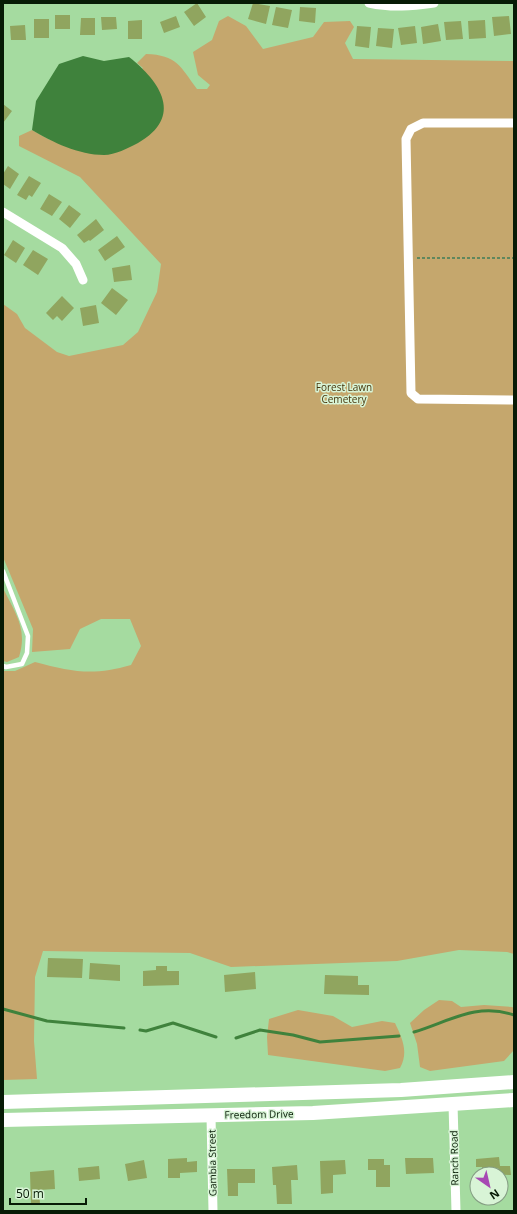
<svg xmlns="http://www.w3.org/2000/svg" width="517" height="1214" viewBox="0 0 517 1214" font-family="'Open Sans',sans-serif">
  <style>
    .green { fill: #c5a76d }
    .water { fill: #3f823c }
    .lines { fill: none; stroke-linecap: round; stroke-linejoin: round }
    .stream { stroke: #3f823c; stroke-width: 3 }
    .building { fill: #90a55f }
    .path { stroke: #60875d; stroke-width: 2; stroke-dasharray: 3 2; stroke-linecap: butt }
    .lane { stroke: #fff; stroke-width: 4.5 }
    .street { stroke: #fff; stroke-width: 9 }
    .primary { stroke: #fff; stroke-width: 14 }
    .labels { text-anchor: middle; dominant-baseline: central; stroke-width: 3; stroke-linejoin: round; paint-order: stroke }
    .park-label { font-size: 10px; fill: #46340a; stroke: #d8f4d6 }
    .street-label { font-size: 10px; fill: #071b06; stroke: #d8f4d6 }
  </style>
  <rect width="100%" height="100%" fill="#a5dba0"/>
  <!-- green -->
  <path class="green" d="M228 16 246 26 263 49 313 37 324 22 350 21 354 27 345 43 353 59 514 61V954L507 952 459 950 397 961 231 967 190 953 43 951 35 977 34 1041 37 1079 3 1080V671H15L35 662C72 672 94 676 131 665L141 646 130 619H101L80 629 70 649 32 652 33 629 3 557V304L17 314 25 328 57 352 69 356 123 345 138 332 157 292 161 264 80 177 19 146V136L32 130 50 140 143 68 137 63 146 54C177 55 180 66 197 89H207L210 85 198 75 193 52 212 40 219 21Z
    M3 588C15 613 28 629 19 657L7 662 3 661Z
    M439 1000 452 1001 461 1007 484 1005 512 1007 514 1008V1050L504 1061 430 1071 420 1067 417 1044 410 1023 424 1010Z
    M298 1010 333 1016 352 1027 382 1021 395 1023C402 1038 409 1052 400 1068L385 1071 268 1055 267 1037 269 1019Z"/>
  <!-- water -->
  <path class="water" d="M83 56 104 61 129 57C161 82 184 117 138 143 128 148 115 155 104 155 79 155 52 142 32 130L36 101 59 64Z"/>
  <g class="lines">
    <!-- stream -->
    <path class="stream" d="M3 1009 47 1021 124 1028
      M140 1030 146 1031 173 1023 216 1037
      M414 1032C448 1022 476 1002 514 1015
      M236 1038 260 1030 293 1035 320 1042 399 1036"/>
  </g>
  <!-- building -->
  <path class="building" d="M197 3 206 17 194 26 184 12Z
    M253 3 270 6 266 24 248 19Z
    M276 7 292 10 288 28 272 25Z
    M300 7 316 8 315 23 299 21Z
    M55 15H70V29H55Z
    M176 16 180 27 164 33 160 22Z
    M509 16 511 34 494 36 492 17Z
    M101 17H116L117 29 102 30Z
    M81 18H95V35H80Z
    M34 19H49V38H34Z
    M142 20V39H128V21Z
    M485 20 486 38 469 39 468 21Z
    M461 21 463 39 446 40 444 22Z
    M438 24 441 41 423 44 421 27Z
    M25 25 26 40H11L10 26Z
    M357 26 371 27 369 48 355 46Z
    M415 26 417 43 401 45 398 28Z
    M378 28 394 29 392 48 376 46Z
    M3 104 12 111 3 123Z
    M8 166 19 174 10 189 3 184V174Z
    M29 176 41 183 32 197 29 195 26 200 17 195Z
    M49 194 62 202 52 216 40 209Z
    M69 205 81 214 70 228 59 219Z
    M96 219 104 230 90 241 89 240 84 243 77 235Z
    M117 236 125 247 105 261 98 250Z
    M13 240 25 248 16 263 4 255Z
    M33 250 48 259 38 275 23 265Z
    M130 265 132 280 114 282 112 268Z
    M112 288 128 300 116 315 101 303Z
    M62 296 74 308 62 321 57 316 53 320 46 313Z
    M96 305 99 323 83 326 80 308Z
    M48 958 83 959 82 978 47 977Z
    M90 963 120 965V981L89 979Z
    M156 966H167V971H179V985L143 986V971L156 970Z
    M255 972 256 989 225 992 224 975Z
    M325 975 358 976V985H369V995L324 994Z
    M499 1157 500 1166H510L511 1175 483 1174 482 1167H476V1159Z
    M187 1158V1162L197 1161V1172L180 1173V1178H168V1159Z
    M405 1158H433L434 1173 406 1174Z
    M368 1159H384V1165H390V1187H376V1170H368Z
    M144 1160 147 1178 128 1181 125 1164Z
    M345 1160 346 1174 333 1175V1193L321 1194 320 1161Z
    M297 1165 298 1180H291L292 1204H277L276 1185H273L272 1167Z
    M99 1166 100 1179 79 1181 78 1168Z
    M227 1169H255V1183H238V1196H228Z
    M54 1170 55 1189 39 1190 40 1204 31 1205 30 1172Z"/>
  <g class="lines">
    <!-- path -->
    <path class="path" d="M417 258H514"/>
    <!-- lane -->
    <path class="lane" d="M3 571 28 636 27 653 22 664 6 667 3 666"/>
    <!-- street -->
    <path class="street" d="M369 3C392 8 412 6 434 3
      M514 123H423L411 129 406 139 411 393 418 399 514 400
      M3 212 62 248 76 264 83 280
      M453 1104 456 1211
      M211 1116 213 1211"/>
    <!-- primary -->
    <path class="primary" d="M3 1102 401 1090 514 1082
      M3 1120 313 1113 514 1100"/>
  </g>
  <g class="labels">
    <!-- park labels -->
    <g class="park-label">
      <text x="344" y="387">Forest Lawn<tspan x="344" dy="12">Cemetery</tspan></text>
    </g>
    <!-- street labels -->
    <g class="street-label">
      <text transform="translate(259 1114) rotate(-1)">Freedom Drive</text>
      <text transform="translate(454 1158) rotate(-91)">Ranch Road</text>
      <text transform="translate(212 1163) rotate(-91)">Gambia Street</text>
    </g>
  </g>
  <!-- border -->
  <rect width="517" height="1214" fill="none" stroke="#071b06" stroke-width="8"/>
  <!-- north arrow -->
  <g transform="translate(489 1186) rotate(146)"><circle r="19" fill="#d8f4d6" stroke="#849d83"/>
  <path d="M0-3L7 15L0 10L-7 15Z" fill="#a749b3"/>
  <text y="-6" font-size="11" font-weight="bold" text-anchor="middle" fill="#071b06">N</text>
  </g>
  <!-- scale -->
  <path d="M10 1198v6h76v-6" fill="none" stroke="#071b06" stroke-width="2"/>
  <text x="16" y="1198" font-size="12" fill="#071b06" stroke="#d8f4d6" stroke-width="3" paint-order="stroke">50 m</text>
</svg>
